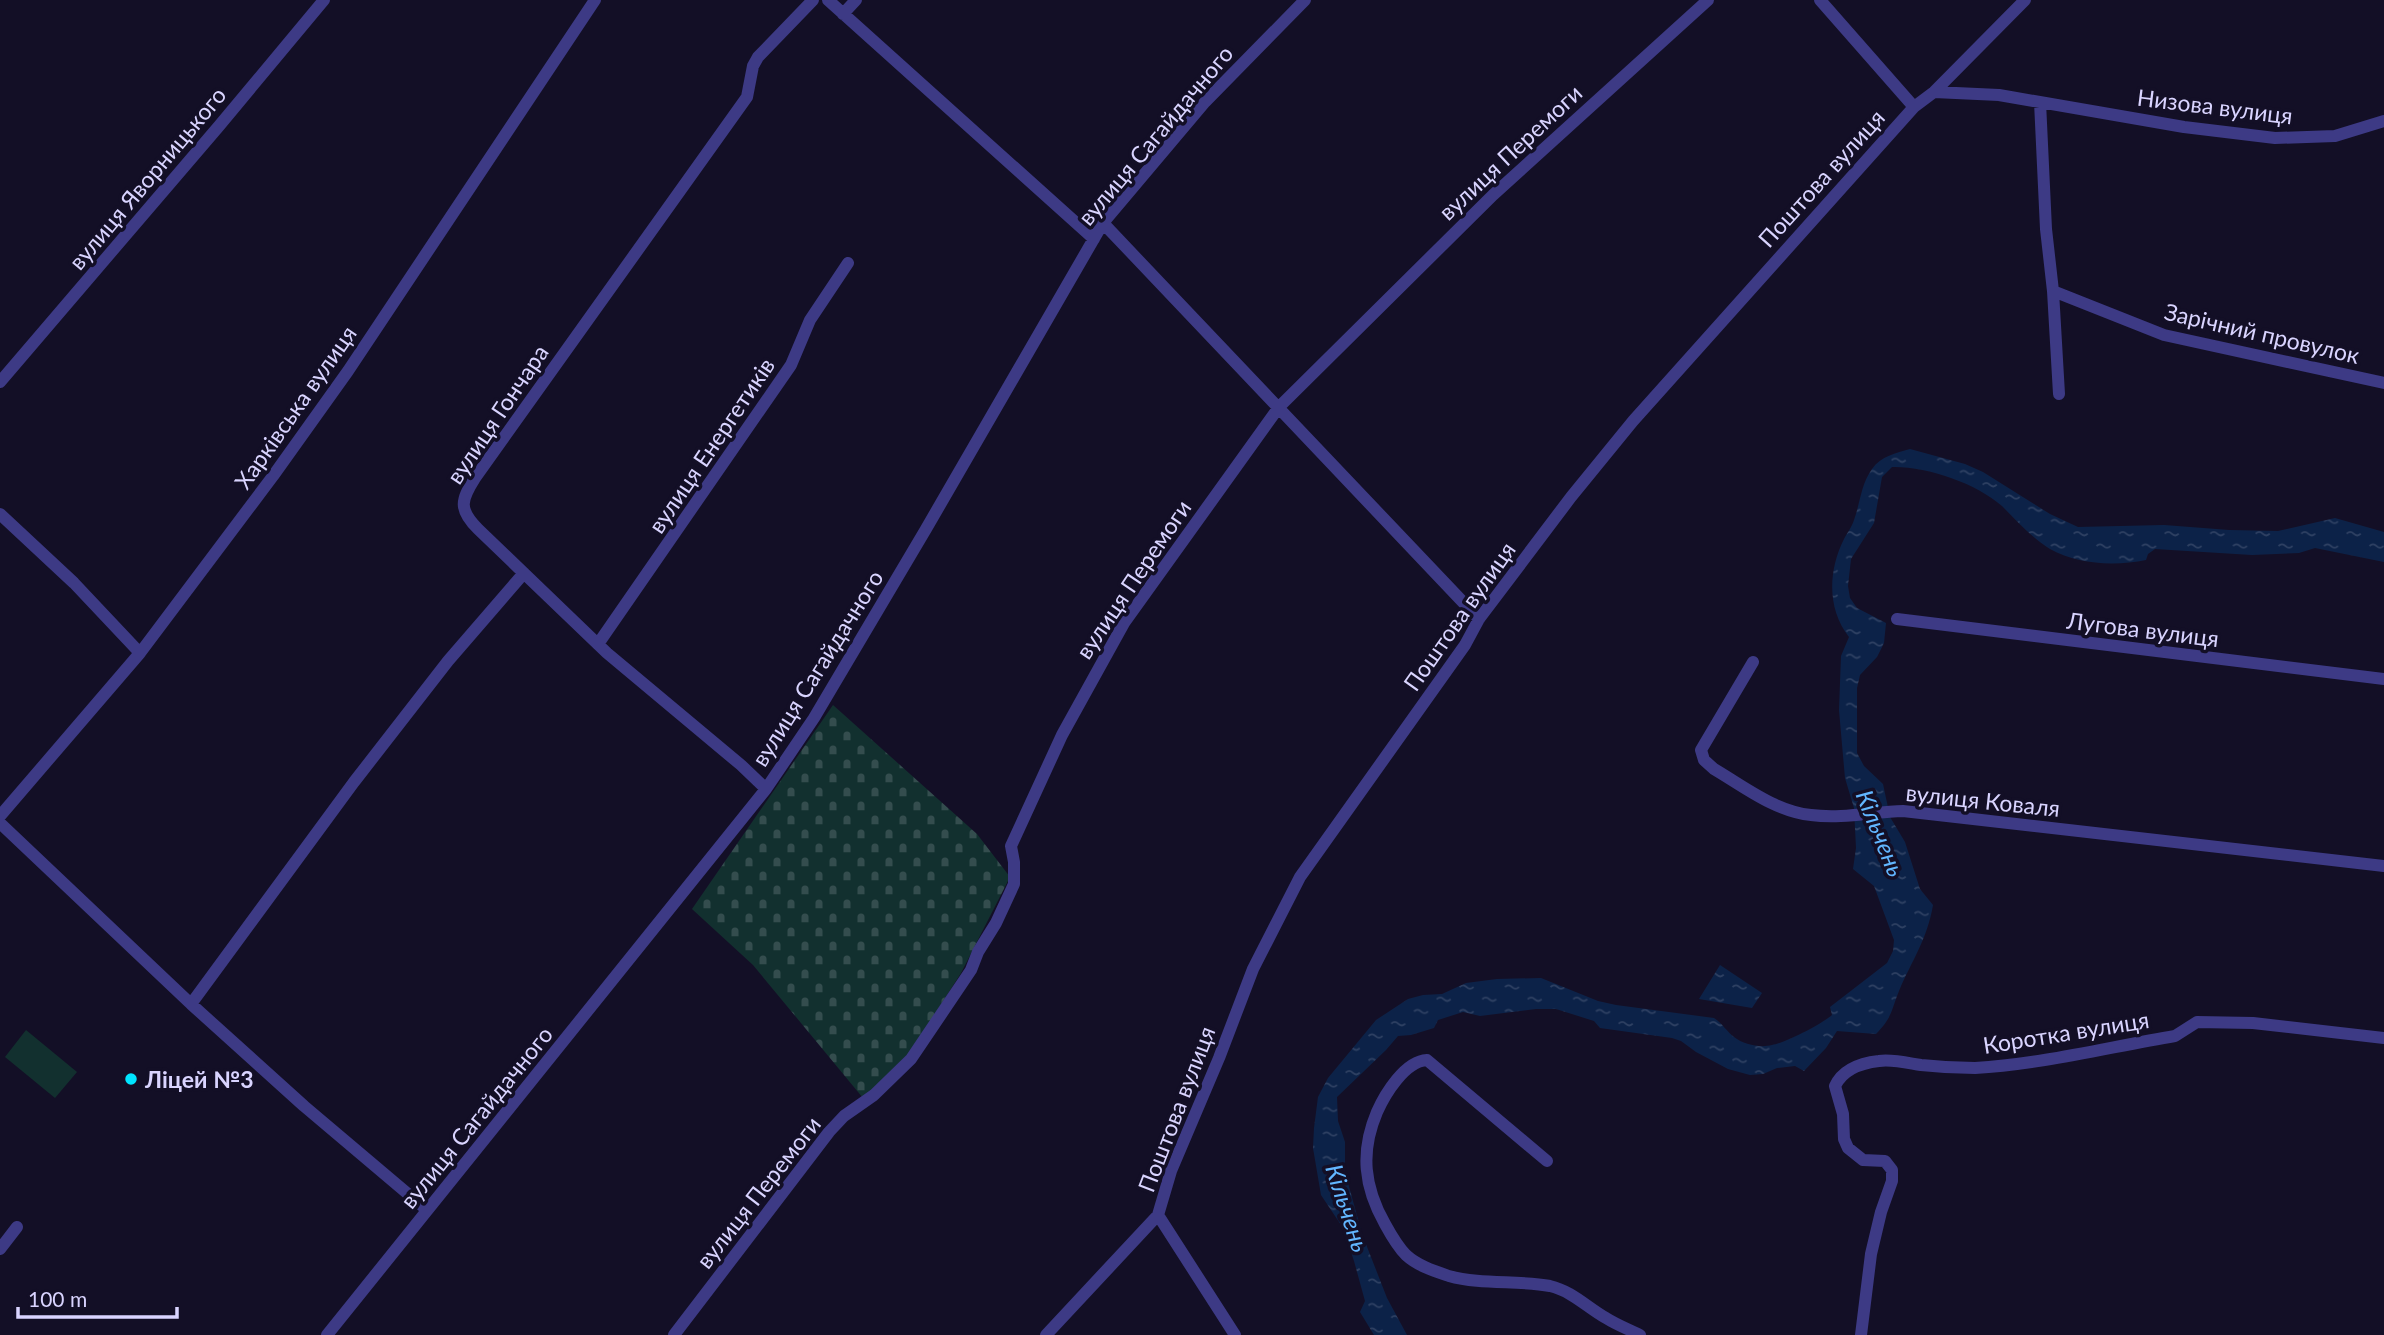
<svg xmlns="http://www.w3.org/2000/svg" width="2384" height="1335" viewBox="0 0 2384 1335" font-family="Lato,sans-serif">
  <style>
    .cemetery { fill: url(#cemetery-stones) }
    .park { fill: #12302f }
    .water { fill: url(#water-ripples) }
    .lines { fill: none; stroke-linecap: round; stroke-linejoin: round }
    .street { stroke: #3d3a85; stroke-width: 12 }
    .poi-dot { fill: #00e5ff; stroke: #130f26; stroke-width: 2.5 }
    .labels { text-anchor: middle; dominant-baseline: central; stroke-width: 7; stroke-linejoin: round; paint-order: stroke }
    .street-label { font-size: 23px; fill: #d9d4ff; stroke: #130f26 }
    .poi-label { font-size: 23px; font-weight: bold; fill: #d9d4ff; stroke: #130f26; text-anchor: start }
    .water-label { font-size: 24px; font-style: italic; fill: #62b6ff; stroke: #130f26 }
  </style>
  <defs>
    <pattern id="cemetery-stones" width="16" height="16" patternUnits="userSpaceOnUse" patternTransform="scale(1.75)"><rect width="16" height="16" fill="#12302f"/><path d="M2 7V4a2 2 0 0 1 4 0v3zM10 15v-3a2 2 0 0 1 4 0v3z" fill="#344d4e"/></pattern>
    <pattern id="water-ripples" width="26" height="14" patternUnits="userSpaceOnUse" patternTransform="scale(1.75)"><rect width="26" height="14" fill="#0c2248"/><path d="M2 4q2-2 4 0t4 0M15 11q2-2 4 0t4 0" fill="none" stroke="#2f4163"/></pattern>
  </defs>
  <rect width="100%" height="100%" fill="#130f26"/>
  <!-- cemetery -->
  <path class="cemetery" d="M833 705 977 834 1010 877 961 973 903 1064 863 1098 753 965 692 909Z"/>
  <!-- park -->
  <path class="park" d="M26 1030 77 1072 55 1098 5 1057Z"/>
  <!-- water -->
  <path class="water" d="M1910 449 1965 464 1983 472 2050 514 2078 527 2164 525 2229 530 2278 531 2335 518 2384 532V562L2315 548 2299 553 2252 555 2155 549 2148 554 2146 560C2116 566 2078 565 2050 549 2033 539 2016 520 2002 506 1976 483 1926 466 1892 467L1882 477 1874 523 1851 559 1848 586 1850 598 1857 608 1886 623 1884 643 1877 657 1860 675 1857 688V753L1864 766 1883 784 1890 817 1905 842 1920 889 1933 905C1927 940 1912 960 1899 991 1890 1013 1893 1016 1876 1034L1837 1031 1826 1048 1804 1071 1795 1066 1777 1068 1763 1074 1750 1075 1728 1069 1696 1052 1681 1041 1672 1038 1600 1028 1594 1021 1556 1009H1536L1480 1016 1463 1012 1438 1020 1434 1028 1411 1035 1398 1036 1386 1050 1337 1097 1338 1121 1345 1142V1172L1362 1234 1387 1298 1407 1335H1374L1360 1312 1365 1301 1354 1261 1343 1228 1321 1195 1313 1148 1314 1128 1318 1097 1328 1078 1376 1020 1408 999 1423 995 1442 994 1466 983 1497 979 1541 978 1598 1001 1616 1005 1714 1018C1723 1024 1727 1032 1734 1037 1744 1045 1761 1048 1772 1045 1785 1043 1822 1024 1832 1015L1830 1007 1887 963 1893 951 1894 940 1874 886 1853 869 1856 848 1854 808 1845 778 1839 710 1841 656 1849 637C1827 609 1828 571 1844 539 1847 533 1852 527 1854 520 1860 504 1861 484 1872 469 1881 456 1896 453 1910 449Z
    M1720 965 1762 993 1752 1008 1699 999Z"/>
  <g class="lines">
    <!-- street -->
    <path class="street" d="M828 0 1094 239
      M1820 0 1914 107
      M843 14 856 0
      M1934 92 1999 95 2184 127 2275 138 2335 136 2384 121
      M2040 102 2046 229 2053 291 2059 394
      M1103 223 1479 619
      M2053 291 2164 335 2384 383
      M0 382 219 126 324 0
      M0 514 74 583 140 653
      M1897 619 2384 679
      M598 644 791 365 810 320 848 263
      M1753 662 1701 750 1704 760 1714 769C1743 786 1776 812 1811 815 1841 819 1873 812 1903 811L2384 866
      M766 789 741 765 607 653 478 529C458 509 461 500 475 478L747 97 753 66 758 57 813 0
      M0 816 140 653 273 476 348 371 595 0
      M0 823 191 1004 304 1106 427 1210
      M191 1004 354 782 448 661 524 573
      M1547 1161 1427 1060C1405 1061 1385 1094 1377 1112 1360 1152 1364 1187 1385 1224 1391 1235 1397 1246 1406 1255 1418 1266 1434 1271 1449 1276 1481 1285 1518 1280 1550 1286 1572 1291 1588 1308 1606 1318 1617 1325 1628 1329 1640 1335
      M1158 1215 1235 1335
      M0 1249 17 1227
      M327 1335 766 789 814 718 926 529 1103 223 1205 102 1305 0
      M674 1335 829 1132 844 1116 874 1095 911 1059 971 970 978 952 996 923 1014 884V862L1011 846 1062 735 1124 623 1279 407 1493 195 1708 0
      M1046 1335 1158 1215 1171 1171 1219 1058 1253 969 1300 877 1465 645 1479 619 1571 497 1633 421 1914 107 1934 92 2025 0
      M1861 1335 1871 1254 1881 1212 1892 1181V1170L1885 1161 1863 1160 1848 1148 1844 1139 1843 1114 1835 1086C1843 1069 1861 1063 1879 1061 1892 1059 1908 1063 1921 1065 1939 1067 1957 1068 1975 1068 2042 1064 2109 1047 2175 1036L2197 1022 2253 1023 2384 1038"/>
  </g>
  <!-- markers -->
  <circle class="poi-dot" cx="131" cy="1079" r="7"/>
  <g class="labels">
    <!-- street labels -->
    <g class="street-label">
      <text transform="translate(2215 106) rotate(7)">Низова вулиця</text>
      <text transform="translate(1155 135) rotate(-50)">вулиця Сагайдачного</text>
      <text transform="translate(1510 152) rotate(-43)">вулиця Перемоги</text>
      <text transform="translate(147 178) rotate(-50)">вулиця Яворницького</text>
      <text transform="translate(1821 178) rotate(-48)">Поштова вулиця</text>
      <text transform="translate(2262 333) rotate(13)">Зарічний провулок</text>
      <text transform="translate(295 407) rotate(-55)">Харківська вулиця</text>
      <text transform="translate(497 414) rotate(-56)">вулиця Гончара</text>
      <text transform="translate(711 445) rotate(-56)">вулиця Енергетиків</text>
      <text transform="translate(1133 579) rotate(-56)">вулиця Перемоги</text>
      <text transform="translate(1459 616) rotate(-55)">Поштова вулиця</text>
      <text transform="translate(2143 629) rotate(7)">Лугова вулиця</text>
      <text transform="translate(817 668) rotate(-58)">вулиця Сагайдачного</text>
      <text transform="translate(1983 800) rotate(6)">вулиця Коваля</text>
      <text transform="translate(2066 1032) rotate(-9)">Коротка вулиця</text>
      <text transform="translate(1176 1109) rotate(-69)">Поштова вулиця</text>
      <text transform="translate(476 1117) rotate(-51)">вулиця Сагайдачного</text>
      <text transform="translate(758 1192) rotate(-52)">вулиця Перемоги</text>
    </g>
    <!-- poi labels -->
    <g class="poi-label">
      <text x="145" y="1079">Ліцей №3</text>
    </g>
    <!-- water labels -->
    <g class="water-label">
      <text transform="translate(1881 833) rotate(68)">Кільчень</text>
      <text transform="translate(1348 1208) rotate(72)">Кільчень</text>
    </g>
  </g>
  <!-- scale -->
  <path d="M18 1307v10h159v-10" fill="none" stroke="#d9d4ff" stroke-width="3.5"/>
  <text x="28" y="1307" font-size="21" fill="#d9d4ff" stroke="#130f26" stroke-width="5" paint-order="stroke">100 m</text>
</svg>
